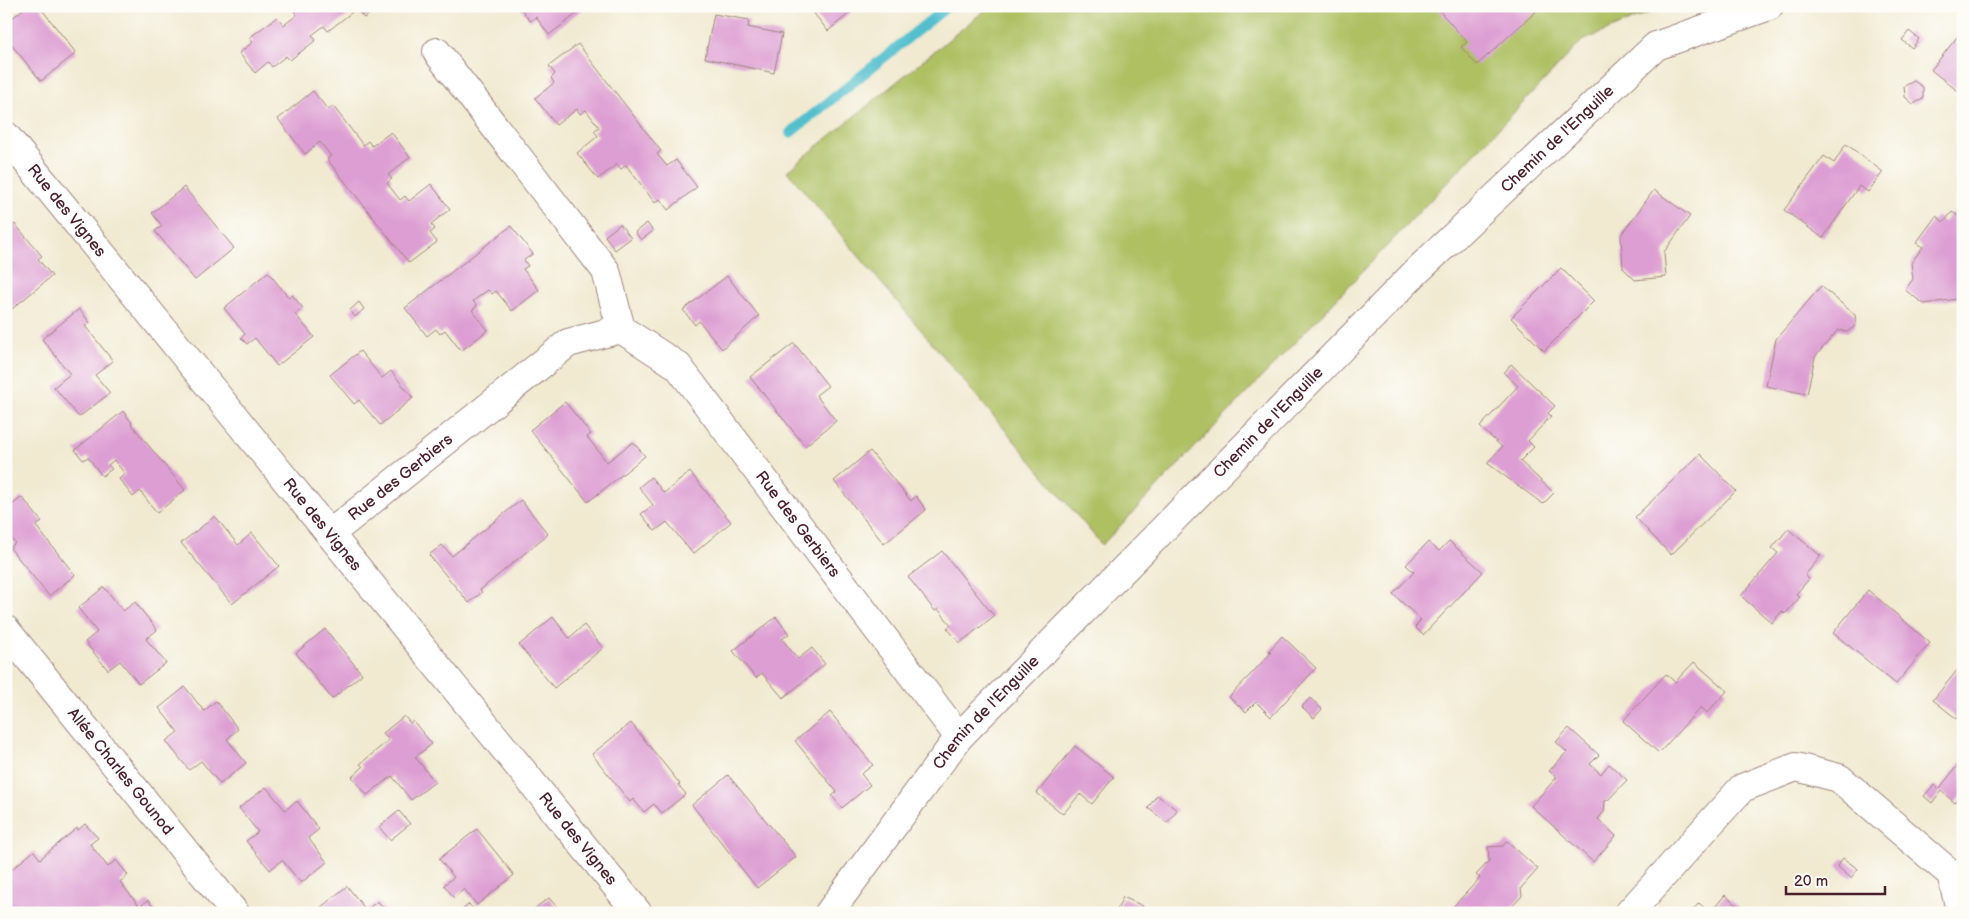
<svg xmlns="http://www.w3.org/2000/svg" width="1969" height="919" viewBox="0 0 1969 919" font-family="'Balsamiq Sans',sans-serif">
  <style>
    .green { fill: #afc063; stroke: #7c7047 }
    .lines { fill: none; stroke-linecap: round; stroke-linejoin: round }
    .stream { stroke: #52bfcd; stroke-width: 10 }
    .building { fill: #dd9fd3 }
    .minor-casing { stroke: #9e847e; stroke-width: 30 }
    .minor { stroke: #fff; stroke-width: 28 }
    .labels { text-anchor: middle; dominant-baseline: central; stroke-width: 5; stroke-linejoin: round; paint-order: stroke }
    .street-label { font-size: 16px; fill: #4a1f2b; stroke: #fdfcf7 }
  </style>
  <rect width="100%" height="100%" fill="#fdfcf7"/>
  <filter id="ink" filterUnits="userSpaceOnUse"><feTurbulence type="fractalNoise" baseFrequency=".02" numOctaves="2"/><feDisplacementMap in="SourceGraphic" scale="10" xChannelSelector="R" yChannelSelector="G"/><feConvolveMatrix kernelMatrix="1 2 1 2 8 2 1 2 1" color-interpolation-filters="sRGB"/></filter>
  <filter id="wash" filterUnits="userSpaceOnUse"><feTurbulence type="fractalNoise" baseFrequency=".0096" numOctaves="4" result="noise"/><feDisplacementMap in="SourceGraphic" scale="20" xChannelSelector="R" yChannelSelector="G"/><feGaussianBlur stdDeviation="1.12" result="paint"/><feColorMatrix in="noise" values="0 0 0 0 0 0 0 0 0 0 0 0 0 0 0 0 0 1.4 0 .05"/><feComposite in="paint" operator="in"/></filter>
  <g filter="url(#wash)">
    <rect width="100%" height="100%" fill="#f1ead1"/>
    <!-- green -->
    <path class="green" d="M990 6H1665L1582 41 1102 545 787 171Z"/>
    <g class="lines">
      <!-- stream -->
      <path class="stream" d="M790 133 948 6"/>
    </g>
    <g id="blocks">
      <!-- building -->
      <path class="building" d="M27 6H39L76 53 41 81 6 38V23Z
        M290 6H378L379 7 364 18 356 9 328 31 324 26 312 35 316 40 290 60 286 56 272 67 268 62 255 73 239 53 253 42 249 38 277 17 284 25 297 15Z
        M519 6H583L584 8 549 35 536 17 530 21Z
        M808 6H858L828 31Z
        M1435 6H1542L1477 65 1461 47 1467 42Z
        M714 14 749 20 748 27 782 34 774 73 705 58Z
        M1909 31 1919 39 1912 48 1902 40Z
        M1961 32 1963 33V95L1931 70Z
        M578 44 661 151 657 154 667 166 676 160 697 187 668 210 660 199 655 203 626 165 621 169 617 164 598 179 577 153 598 136 594 131 599 127 586 110 580 114 577 109 556 125 535 98 554 83 551 78 555 74 549 66Z
        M1914 81 1923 87V99L1913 104 1905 97 1904 86Z
        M313 91 328 110 333 106 363 145 368 141 372 146 391 132 410 157 388 175 392 179 387 183 400 200 405 196 409 201 431 184 450 209 431 224 435 229 430 233 437 242 409 263 327 159 331 156 320 142 305 154 278 119Z
        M1846 144 1883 172 1868 192 1859 186 1823 238 1784 210 1824 156 1834 163Z
        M184 187 234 248 195 280 155 231 162 226 152 213Z
        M1654 190 1690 216 1664 252 1666 277 1635 280 1623 268 1621 235Z
        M1952 212 1963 219V291L1957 299 1924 304 1905 290 1913 279 1911 263 1923 247 1916 243 1936 216 1944 222Z
        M647 223 653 231 641 240 635 232Z
        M15 224 42 256 38 259 52 276 12 309 6 302V231Z
        M620 224 631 238 615 250 605 236Z
        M511 226 533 254 524 260 528 266 523 269 539 290 512 311 496 291 492 294 488 290 473 301 477 306 472 310 488 330 461 351 445 330 440 334 436 329 427 336 405 308Z
        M1561 268 1594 301 1544 351 1511 318Z
        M268 272 289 298 292 295 303 308 295 314 314 337 277 366 255 338 247 344 241 338 245 334 224 308Z
        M727 276 759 316 722 349 699 321 695 325 683 310Z
        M1821 286 1855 315 1856 321 1855 326 1847 332 1838 330 1815 357 1807 394 1766 386 1776 339Z
        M359 302 364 309 355 317 350 310Z
        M79 309 90 323 85 326 113 361 95 375 110 393 79 417 54 387 70 374 42 339Z
        M794 343 828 386 816 395 836 421 805 446 750 377Z
        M360 351 382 378 391 371 413 398 380 425 359 400 354 404 330 375Z
        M1511 364 1555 406 1548 413 1551 416 1528 441 1534 447 1520 461 1554 493 1543 504 1487 463 1502 447 1480 427 1518 386 1504 373Z
        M565 402 591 434 587 437 607 462 633 442 645 456 588 502 530 430Z
        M123 411 132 423 131 424 185 490 157 513 140 491 133 497 119 479 125 474 114 460 108 465 112 469 102 476 88 457 83 460 75 450Z
        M870 451 911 501 916 496 926 510 884 544 834 481Z
        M1700 454 1736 491 1671 555 1635 517Z
        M690 472 731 522 693 554 667 522 655 531 641 514 653 505 639 487 651 477 664 493Z
        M22 497 42 522 36 526 75 575 49 596 10 548 15 543 6 532V510Z
        M521 500 548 534 485 586 480 590 482 592 469 603 429 555 442 545 452 556Z
        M215 516 238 545 252 533 279 566 232 604 181 543Z
        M1788 529 1821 556 1805 575 1809 579 1796 594 1800 597 1785 614 1782 611 1772 623 1741 596 1778 553 1772 548Z
        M1449 541 1483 572 1423 635 1415 627 1421 620 1393 594 1414 572 1406 565 1428 542 1439 551Z
        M942 551 994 616 960 643 947 628 951 625 938 609 935 611 908 577Z
        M104 587 123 611 135 602 157 630 146 639 166 663 139 684 120 661 108 670 85 642 97 632 78 608Z
        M1868 590 1930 643 1896 684 1833 633Z
        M553 617 569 638 584 625 603 648 554 688 519 645Z
        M776 617 789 634 782 639 798 659 812 648 825 664 783 698 762 673 756 678 733 651Z
        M325 629 362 674 332 699 296 653Z
        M1282 636 1316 668 1271 717 1256 702 1246 712 1229 697 1271 653 1269 651Z
        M1694 662 1727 691 1707 713 1701 707 1659 753 1623 721 1666 674 1675 682Z
        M1963 663V713L1957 719 1933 700Z
        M185 687 204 711 216 701 238 729 227 739 246 763 220 784 201 761 189 770 166 741 178 732 159 708Z
        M1310 698 1322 709 1314 718 1302 707Z
        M830 712 873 765 861 774 870 785 842 808 832 796 837 792 795 741Z
        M404 716 410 723 413 721 432 744 415 757 435 782 411 800 392 776 367 795 352 777 363 767 360 764 389 740 383 733Z
        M631 723 680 784 678 785 686 794 662 813 654 804 644 812 633 799 630 802 592 754Z
        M1569 728 1599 755 1590 764 1601 774 1609 764 1627 780 1608 800 1605 801 1604 812 1598 819 1616 836 1593 862 1531 806 1557 777 1549 771 1567 752 1556 742Z
        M1075 746 1114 777 1092 804 1080 794 1063 814 1037 793Z
        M1961 761 1963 794 1955 803 1941 791 1932 803 1924 796 1934 785 1939 789Z
        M728 775 796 857 757 888 692 805Z
        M266 787 285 810 297 801 319 829 308 838 327 862 301 883 282 860 270 870 246 841 258 832 239 808Z
        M1157 795 1177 810 1167 823 1148 808Z
        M399 811 410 824 390 840 379 827Z
        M85 824 98 838 90 844 108 867 116 860 128 875 120 882 140 907 148 900 157 912 6 913V887L11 883 6 874 34 851 40 859 77 828 78 830Z
        M477 829 514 875 477 905 464 889 454 898 444 885 454 877 439 859Z
        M1507 841 1538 869 1521 888 1522 896 1506 913H1458L1452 908 1480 878 1476 875 1489 861 1488 847 1503 846Z
        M1843 858 1858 869 1851 878 1837 866Z
        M347 886 366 910 378 901 387 913H325L320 908Z
        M1725 895 1746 913H1690L1699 903 1710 913Z
        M1123 897 1143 906 1140 913 1116 912Z
        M549 898 562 913H530L539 905Z
        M469 904 476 913H459Z"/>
    </g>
  </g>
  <g filter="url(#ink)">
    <use href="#blocks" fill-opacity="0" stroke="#9e847e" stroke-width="1"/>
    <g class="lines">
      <defs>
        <g id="minor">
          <path d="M437 52 606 271 621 329"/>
          <path id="s1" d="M6 136 638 913"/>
          <path id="s2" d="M331 533 568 343 621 329 678 366 959 737"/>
          <path id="s3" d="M6 630 235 913"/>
          <path id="s4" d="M829 913 959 737 1417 271 1656 46 1769 6"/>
          <path d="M1629 913 1742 788 1796 767 1839 778 1951 874 1961 913"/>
        </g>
      </defs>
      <!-- minor casing -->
      <use href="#minor" class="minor-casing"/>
      <!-- minor -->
      <use href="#minor" class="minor"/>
    </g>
  </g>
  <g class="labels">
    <!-- street labels -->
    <g class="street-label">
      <text stroke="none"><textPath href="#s4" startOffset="1065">Chemin de l'Enguille</textPath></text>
      <text stroke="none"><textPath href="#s1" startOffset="96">Rue des Vignes</textPath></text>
      <text stroke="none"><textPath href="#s4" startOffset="660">Chemin de l'Enguille</textPath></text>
      <text stroke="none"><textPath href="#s2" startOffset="89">Rue des Gerbiers</textPath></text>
      <text stroke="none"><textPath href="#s1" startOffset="501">Rue des Vignes</textPath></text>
      <text stroke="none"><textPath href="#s2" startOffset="625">Rue des Gerbiers</textPath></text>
      <text stroke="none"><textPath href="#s4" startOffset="255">Chemin de l'Enguille</textPath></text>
      <text stroke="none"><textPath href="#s3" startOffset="182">Allée Charles Gounod</textPath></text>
      <text stroke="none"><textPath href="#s1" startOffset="906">Rue des Vignes</textPath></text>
    </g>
  </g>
  <!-- margin -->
  <rect width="1969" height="919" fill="none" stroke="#fdfcf7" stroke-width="25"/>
  <!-- scale -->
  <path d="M1786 886v8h99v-8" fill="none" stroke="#4a1f2b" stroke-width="2.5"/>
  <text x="1794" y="886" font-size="15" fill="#4a1f2b" stroke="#fdfcf7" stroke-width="4" paint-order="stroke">20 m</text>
</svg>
